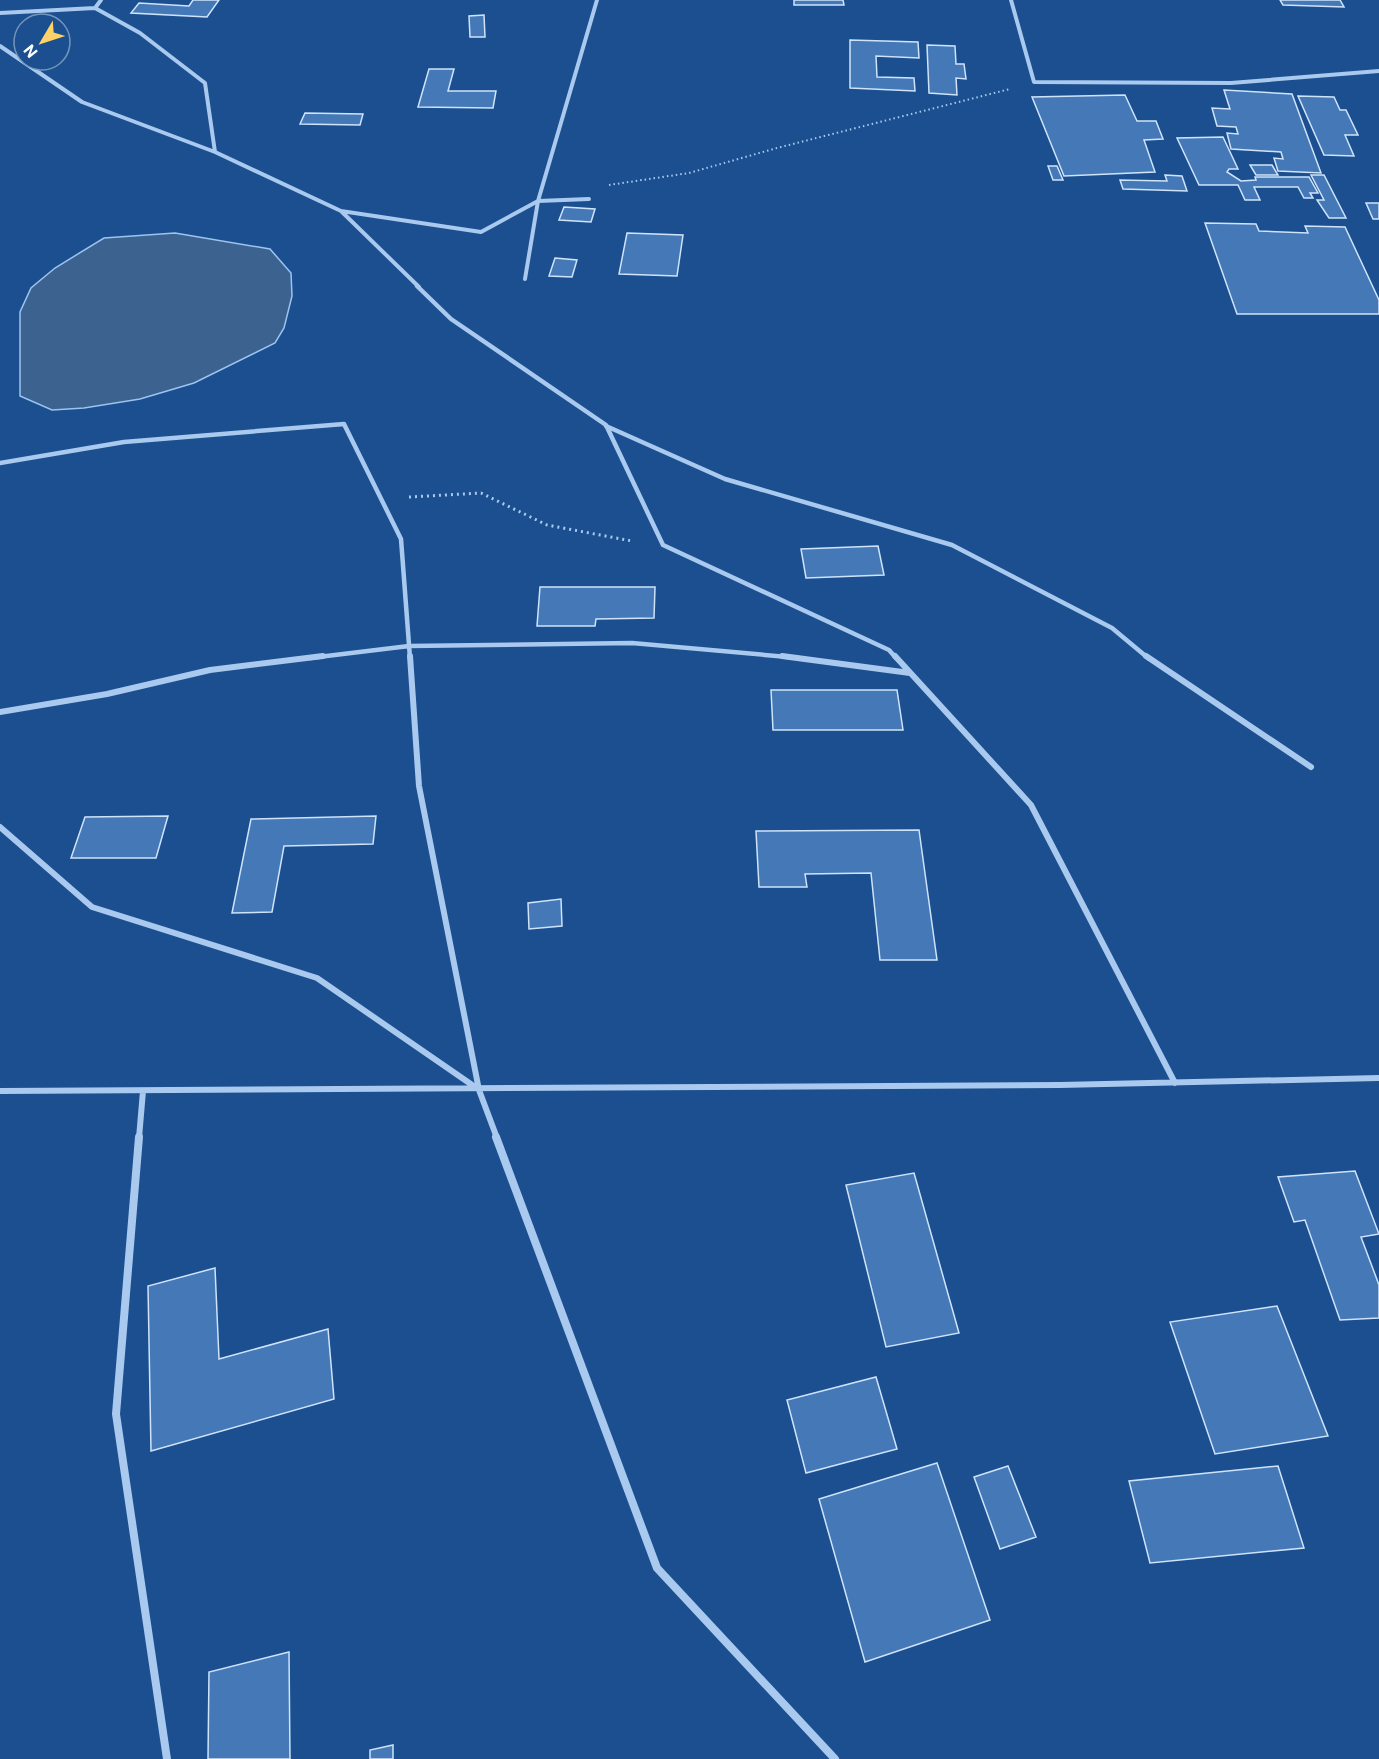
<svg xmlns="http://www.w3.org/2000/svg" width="1379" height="1759" viewBox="0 0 1379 1759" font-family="Roboto,sans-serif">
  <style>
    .water { fill: #3c6290; stroke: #9cc4f0; stroke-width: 1.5 }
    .building { fill: #4478b7; stroke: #cfe3fa; stroke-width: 1.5 }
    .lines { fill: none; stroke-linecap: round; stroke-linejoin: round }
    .path-far1 { stroke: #a9c9ee; stroke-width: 2; stroke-dasharray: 1.5 3; stroke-linecap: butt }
    .path { stroke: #a9c9ee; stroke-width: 3; stroke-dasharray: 2 4; stroke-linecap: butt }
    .street-far3 { stroke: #a9c9ee; stroke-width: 4 }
    .street-far2 { stroke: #a9c9ee; stroke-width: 4.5 }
    .street-far1 { stroke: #a9c9ee; stroke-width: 6 }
    .street { stroke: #a9c9ee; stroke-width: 8 }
  </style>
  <rect width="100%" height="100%" fill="#1b4f8f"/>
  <!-- water -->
  <path class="water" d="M175 233 270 249 291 273 292 296 284 328 275 343 194 383 140 399 84 408 52 410 20 396V312L31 288 55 268 104 238Z"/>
  <!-- building -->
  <path class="building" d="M193 0H219L207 17 131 13 139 3 189 6Z
    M794 0H843L844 5H794Z
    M1280 0H1340L1344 7 1283 5Z
    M484 15 485 37H470L469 16Z
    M850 40 918 42 919 58 876 56 877 77 914 78 915 91 850 88Z
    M927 45 955 46 956 64H964L966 79 956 78 957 95 929 93Z
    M429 69H454L448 91H496L493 108 418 107Z
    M1224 90 1292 94 1321 173 1278 171 1274 158 1283 159 1281 152 1231 149 1227 133 1238 134 1236 127 1217 126 1212 108 1230 109Z
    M1125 95 1137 121H1156L1163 139 1144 140 1155 172 1064 176 1032 97Z
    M1298 96 1334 97 1340 110H1346L1358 135H1345L1354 156 1324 155Z
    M305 113 363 114 360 125 300 124Z
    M1223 137 1238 169H1229L1227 172 1241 181 1256 180 1255 177H1309L1318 193H1310L1313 198H1304L1298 187H1254L1260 200H1245L1238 185H1199L1177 138Z
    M1250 165H1272L1278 175H1256Z
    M1048 166H1057L1063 180H1053Z
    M1165 175 1182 176 1187 191 1123 189 1120 180 1167 181Z
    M1311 175H1324L1346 218H1329L1317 200H1324Z
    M1366 203H1379V219H1373Z
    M564 207 595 209 591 222 559 220Z
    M1205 223 1256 224 1259 231 1308 233 1305 226 1345 227 1379 300V314H1237Z
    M627 233 683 235 677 276 619 274Z
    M555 258 577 260 572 277 549 276Z
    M878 546 884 575 806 578 801 549Z
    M540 587H655L654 618 596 619 595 626H537Z
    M771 690H897L903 730H773Z
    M168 816 156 858H71L85 817Z
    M376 816 373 844 284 846 272 912 232 913 251 819Z
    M919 830 937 960H880L871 873 805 874 807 887H759L756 831Z
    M561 899 562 926 529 929 528 903Z
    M1355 1171 1379 1234 1361 1237 1379 1285V1318L1340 1320 1305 1220 1294 1222 1278 1177Z
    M914 1173 959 1333 886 1347 846 1185Z
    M215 1268 219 1359 328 1329 334 1399 151 1451 148 1286Z
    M1277 1306 1328 1436 1215 1454 1170 1322Z
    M876 1377 897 1449 806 1473 787 1400Z
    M937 1463 990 1620 865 1662 819 1499Z
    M1008 1466 1036 1537 1000 1549 974 1477Z
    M1278 1466 1304 1548 1150 1563 1129 1481Z
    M289 1652 290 1759H208L209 1672Z
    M393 1745V1759H370V1750Z"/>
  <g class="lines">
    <!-- path-far1 -->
    <path class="path-far1" d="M609 185 689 173 777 148 1010 89"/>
    <!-- path -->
    <path class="path" d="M409 497 481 493 547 525 632 541"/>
    <!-- street-far3 -->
    <path class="street-far3" d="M1011 0 1034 82 1231 83 1379 71
      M95 8 140 33 205 83 215 152
      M0 13 95 8 101 0
      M0 46 82 102 215 152 341 211 481 232 538 201 589 199
      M341 211 419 287
      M525 279 538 201 597 0"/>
    <!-- street-far2 -->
    <path class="street-far2" d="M417 286 451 319 606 425 663 545 889 650 896 658
      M606 426 725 479 952 545 1112 628 1148 658
      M0 463 124 442 344 424 401 539 410 658
      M310 658 409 646 632 643 799 658"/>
    <!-- street-far1 -->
    <path class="street-far1" d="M410 656 419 786 479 1090 497 1138
      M782 656 910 673
      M895 656 1031 805 1175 1083
      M1146 656 1311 767
      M0 712 107 694 210 670 323 656
      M0 827 92 907 317 978 478 1089
      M0 1091 1060 1085 1379 1078
      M139 1138 143 1091"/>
    <!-- street -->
    <path class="street" d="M139 1137 116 1414 167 1759
      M496 1137 657 1568 835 1759"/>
  </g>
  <!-- north arrow -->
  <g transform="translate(42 42) rotate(231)"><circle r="28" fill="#1b4f8f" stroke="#7695bc" stroke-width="1.5"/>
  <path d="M0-4.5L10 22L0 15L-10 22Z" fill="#ffd166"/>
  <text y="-9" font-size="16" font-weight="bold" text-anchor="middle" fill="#ffffff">N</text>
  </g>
</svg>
